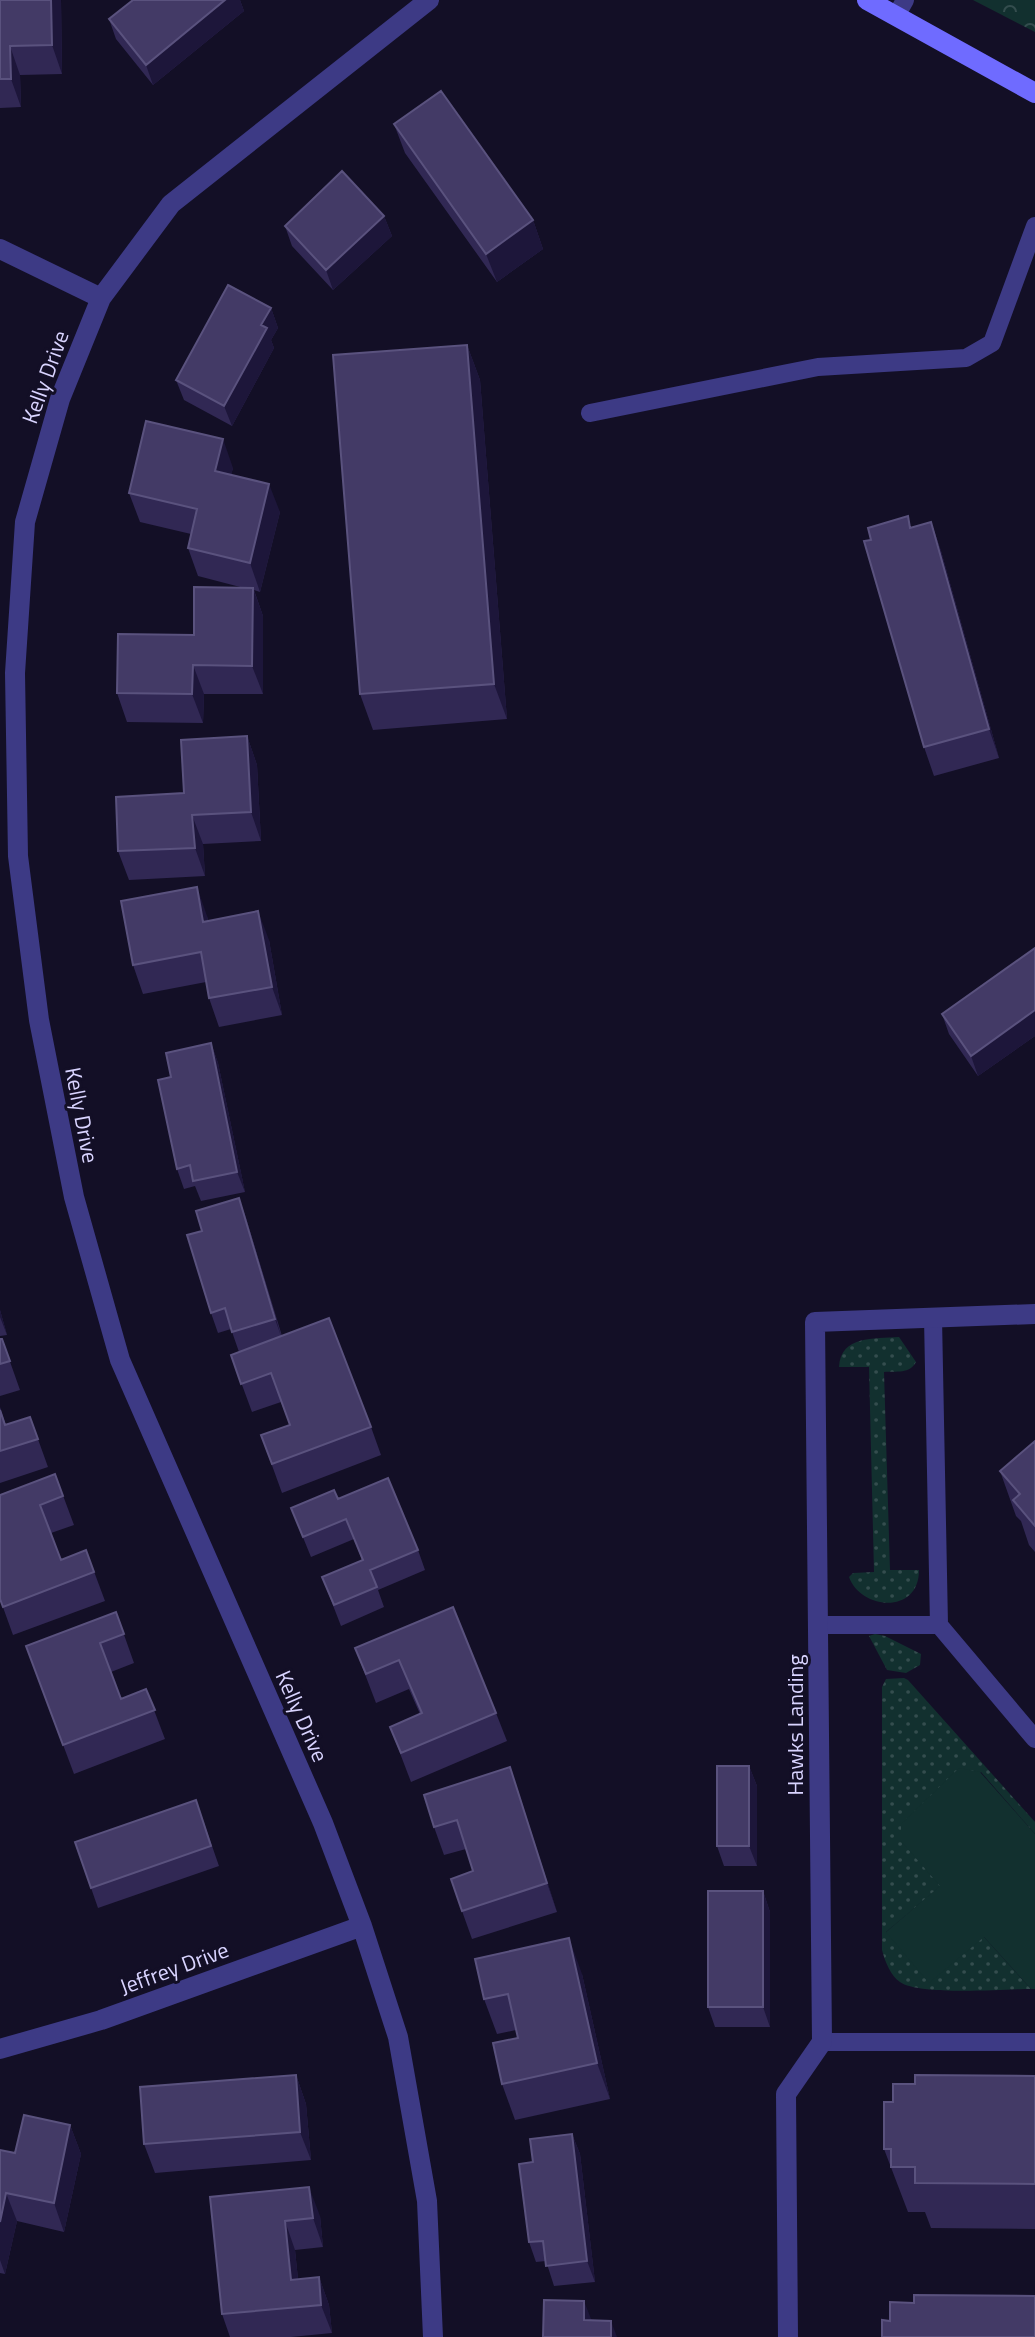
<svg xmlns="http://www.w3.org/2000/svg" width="1035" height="2337" viewBox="0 0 1035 2337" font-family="'Titillium Web',sans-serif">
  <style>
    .grass { fill: url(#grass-dots) }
    .forest { fill: url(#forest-crowns) }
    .pitch { fill: #12302f }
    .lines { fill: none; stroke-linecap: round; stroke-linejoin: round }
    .lane { stroke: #3d3a85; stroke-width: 18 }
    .street { stroke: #3d3a85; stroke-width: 20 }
    .secondary { stroke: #6f6bff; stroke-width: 20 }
    .wall { fill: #312854 }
    .shaded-wall { fill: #1d163a }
    .building { fill: #433a66; stroke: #5a527e; stroke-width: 2 }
    .labels { text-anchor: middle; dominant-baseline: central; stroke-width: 6; stroke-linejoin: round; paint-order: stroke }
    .street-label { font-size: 22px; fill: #d9d4ff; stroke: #130f26 }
  </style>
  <defs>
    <pattern id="grass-dots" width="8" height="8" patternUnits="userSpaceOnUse" patternTransform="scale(2)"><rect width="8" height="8" fill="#12302f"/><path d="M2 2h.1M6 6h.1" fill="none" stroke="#344d4e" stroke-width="1.8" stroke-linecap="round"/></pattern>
    <pattern id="forest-crowns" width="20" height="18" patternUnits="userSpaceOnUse" patternTransform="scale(2)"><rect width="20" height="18" fill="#12302f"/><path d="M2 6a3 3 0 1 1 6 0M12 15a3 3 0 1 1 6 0" fill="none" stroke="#344d4e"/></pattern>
  </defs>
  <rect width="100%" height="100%" fill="#130f26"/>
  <!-- grass -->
  <path class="grass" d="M899 1337 916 1362C910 1374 896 1371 884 1372L890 1570H919C919 1615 861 1610 849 1577L853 1573 874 1572 869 1367H839C841 1335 874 1339 899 1337Z
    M875 1634 885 1636 921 1654 920 1665 906 1673 887 1670 869 1636Z
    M904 1678 908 1680 1035 1822V1834L981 1772 902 1841 941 1886 886 1932 984 1937 1031 1989C1004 1989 920 1996 900 1982 891 1976 885 1962 882 1950V1687L886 1679Z"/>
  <!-- forest -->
  <path class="forest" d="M973 0H1035V32Z"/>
  <!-- pitch -->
  <path class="pitch" d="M959 1768 980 1772 1035 1834V1989H1031L984 1937 929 1983 886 1932 940 1886 901 1841V1824Z"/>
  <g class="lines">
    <!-- lane -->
    <path class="lane" d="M896 16 905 0
      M590 413 818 367 966 358 992 343 1035 226
      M933 1318 939 1625
      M818 1625H939L1035 1739
      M822 2042H1035"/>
    <!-- street -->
    <path class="street" d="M429 0 171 204 101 298 60 399 25 522 15 673 18 856 39 1020 74 1197 120 1360 323 1823 362 1926 398 2037 427 2201 433 2337
      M0 249 101 298
      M0 2049 101 2020 362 1926
      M788 2337 786 2094 822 2042 815 1322 1035 1314"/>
    <!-- secondary -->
    <path class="secondary" d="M867 0 1035 93"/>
  </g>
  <!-- wall -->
  <path class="wall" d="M0 0H61L62 74 20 75 21 107 0 108Z
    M133 0H240L244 11 153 85 116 39 109 19Z
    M394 124 533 220 543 249 497 282 405 153Z
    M384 216 392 236 333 290 292 246 285 226Z
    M271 308 278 328 271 340 274 348 232 426 184 400 176 380Z
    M467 345 480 380 507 719 373 730 360 694Z
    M233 468 231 475 280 512 260 592 254 590 263 616V694H204L203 723 127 722 117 693 194 635 244 588 198 576 188 548 191 534 140 522 129 493Z
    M931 522 941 551 999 758 934 776 924 747 912 528Z
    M247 736 257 765 261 841 203 844 205 876 129 880 118 851Z
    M207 916 208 921 269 940 282 1015 219 1027 209 998 206 982 143 994 133 965Z
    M1035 948V1036L978 1076 949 1034 942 1014Z
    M211 1043 218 1063 245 1192 201 1201 195 1186 184 1189 177 1169 171 1077Z
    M239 1198 246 1218 282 1336 371 1427 381 1455 282 1493 261 1435 290 1425 281 1402 252 1412 231 1355 239 1352 231 1329 218 1333 211 1313 202 1231Z
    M0 1310 7 1335 0 1336Z
    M0 1339H2L20 1390 0 1396Z
    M0 1407 6 1425 30 1417 48 1467 0 1483Z
    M1035 1441V1552L1029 1545 1021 1521 1016 1516 1000 1471Z
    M55 1474 74 1525 51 1533 61 1560 86 1550 105 1601 13 1635 0 1599V1495Z
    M338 1499 418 1550 425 1570 378 1590 384 1607 341 1626 322 1577 362 1560 354 1539 311 1557 291 1508Z
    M453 1607 496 1713 507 1741 411 1782 390 1727 420 1714 409 1689 376 1703 355 1648Z
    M116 1612 134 1663 111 1672 121 1699 146 1689 165 1739 74 1774 26 1646Z
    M749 1766 757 1786V1866H724L717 1846Z
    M510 1767 557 1912 472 1939 462 1911 473 1871 466 1849 444 1855 434 1827Z
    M196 1800 219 1866 98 1908 75 1842Z
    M763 1891 770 1912V2027H715L708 2007Z
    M582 1974 610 2099 515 2120 502 2084 518 2038 516 2030 497 2034 484 1999Z
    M296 2075 306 2104 311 2160 155 2173 144 2144Z
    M1035 2076V2229L931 2228 925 2212H908L884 2149 893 2102Z
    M70 2125 81 2154 64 2232 17 2221 5 2274 0 2273V2150L15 2153Z
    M572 2134 580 2154 595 2282 554 2286 546 2261 536 2262 529 2242 533 2162Z
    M210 2197 320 2216 323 2247 295 2250 298 2279 319 2277 329 2305 332 2333 291 2337H230L222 2314Z"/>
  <!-- shaded-wall -->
  <path class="shaded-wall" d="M51 0H61L62 74 52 45Z
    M225 0H240L244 11 153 85 146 65Z
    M10 46 20 75 21 107 11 79Z
    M384 216 392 236 333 290 326 270Z
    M533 220 543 249 497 282 486 254Z
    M271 308 278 328 271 340 274 348 232 426 224 406 261 325Z
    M467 345 480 380 507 719 494 684Z
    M223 439 233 468 225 500 215 471Z
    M269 484 280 512 260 592 250 563Z
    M931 522 941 551 999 758 989 729Z
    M253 588 263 616V694L252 666Z
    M193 665 204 694 203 723 192 694Z
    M247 736 257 765 261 841 251 812Z
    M192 815 203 844 205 876 195 848Z
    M197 887 207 916 213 950 203 922Z
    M258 911 269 940 282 1015 272 987Z
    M1035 1010V1036L978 1076 971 1056Z
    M211 1043 218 1063 245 1192 237 1172Z
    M239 1198 246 1218 282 1339 275 1319Z
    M0 1310 7 1335 0 1317Z
    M749 1766 757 1786V1866L749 1846Z
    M510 1767 520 1796 557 1912 547 1883Z
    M763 1891 770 1912V2027L763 2007Z
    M569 1938 582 1974 610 2099 597 2063Z
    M296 2075 306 2104 311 2160 300 2132Z
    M70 2125 81 2154 64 2232 54 2203Z
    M572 2134 580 2154 595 2282 587 2261Z
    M309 2187 320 2216 323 2247 313 2218Z
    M6 2193 17 2221 5 2274 0 2260V2222Z
    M285 2221 295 2250 301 2308 291 2280Z
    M319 2277 329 2305 332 2333 321 2305Z
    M584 2301 595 2329 584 2320Z
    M611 2321 617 2337H611Z"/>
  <!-- building -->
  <path class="building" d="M0 0H51L52 45 10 46 11 79H0Z
    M133 0H225L146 65 109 19Z
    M441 91 533 220 486 254 394 124Z
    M342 171 384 216 326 270 285 226Z
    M228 285 271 308 261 325 267 328 224 406 176 380Z
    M467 345 494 684 360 694 333 355Z
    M146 421 223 439 215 471 269 484 250 563 188 548 197 509 129 493Z
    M908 516 910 528 931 522 989 729 924 747 864 541 871 540 868 528Z
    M194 587 253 588 252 666 193 665 192 694 117 693 118 634 194 635Z
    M247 736 251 812 192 815 195 848 118 851 116 797 184 793 181 740Z
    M197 887 203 922 258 911 272 987 209 998 201 952 133 965 121 901Z
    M1035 948V1010L971 1056 942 1014Z
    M211 1043 237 1172 193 1181 190 1165 177 1169 158 1080 171 1077 166 1053Z
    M239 1198 275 1319 232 1332 225 1308 211 1313 187 1235 202 1231 196 1211Z
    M329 1318 371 1427 272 1464 261 1435 290 1425 271 1373 241 1384 231 1355Z
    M0 1339H2L10 1361 0 1364Z
    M0 1410 5 1425 30 1417 38 1439 0 1451Z
    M1035 1441V1526L1013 1500 1020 1494 1000 1471Z
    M55 1474 63 1496 40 1505 61 1560 86 1550 94 1572 3 1607 0 1599V1495Z
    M388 1478 418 1550 370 1570 377 1587 334 1605 322 1577 363 1560 346 1519 303 1537 291 1508 334 1490 338 1499Z
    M453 1607 496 1713 401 1753 390 1727 422 1713 399 1660 366 1674 355 1648Z
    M116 1612 124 1634 100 1643 121 1699 146 1689 155 1710 63 1745 26 1646Z
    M717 1766H749V1846H717Z
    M510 1767 547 1883 462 1911 451 1879 473 1871 457 1820 434 1827 424 1795Z
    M196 1800 211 1846 91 1888 75 1842Z
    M708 1891H763V2007H708Z
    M569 1938 597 2063 502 2084 493 2043 518 2038 508 1994 484 1999 475 1959Z
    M296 2075 300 2132 144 2144 140 2087Z
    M915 2075 1035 2076V2184L915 2183V2167H891V2149H884V2102H893V2084H915Z
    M24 2115 70 2125 54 2203 6 2193 0 2222V2150L15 2153Z
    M572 2134 587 2261 546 2266 543 2241 529 2242 519 2164 533 2162 530 2139Z
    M309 2187 313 2218 285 2221 291 2280 319 2277 321 2305 222 2314 210 2197Z
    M914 2295 1035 2296V2337H882V2320L890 2321V2302L914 2303Z
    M544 2300 584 2301V2320L611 2321V2337H543Z"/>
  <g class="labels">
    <!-- street labels -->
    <g class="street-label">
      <text transform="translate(45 377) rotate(-70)">Kelly Drive</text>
      <text transform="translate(82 1115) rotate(79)">Kelly Drive</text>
      <text transform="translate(302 1716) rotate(66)">Kelly Drive</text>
      <text transform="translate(795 1725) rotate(-90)">Hawks Landing</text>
      <text transform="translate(174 1968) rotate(-20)">Jeffrey Drive</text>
    </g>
  </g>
</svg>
